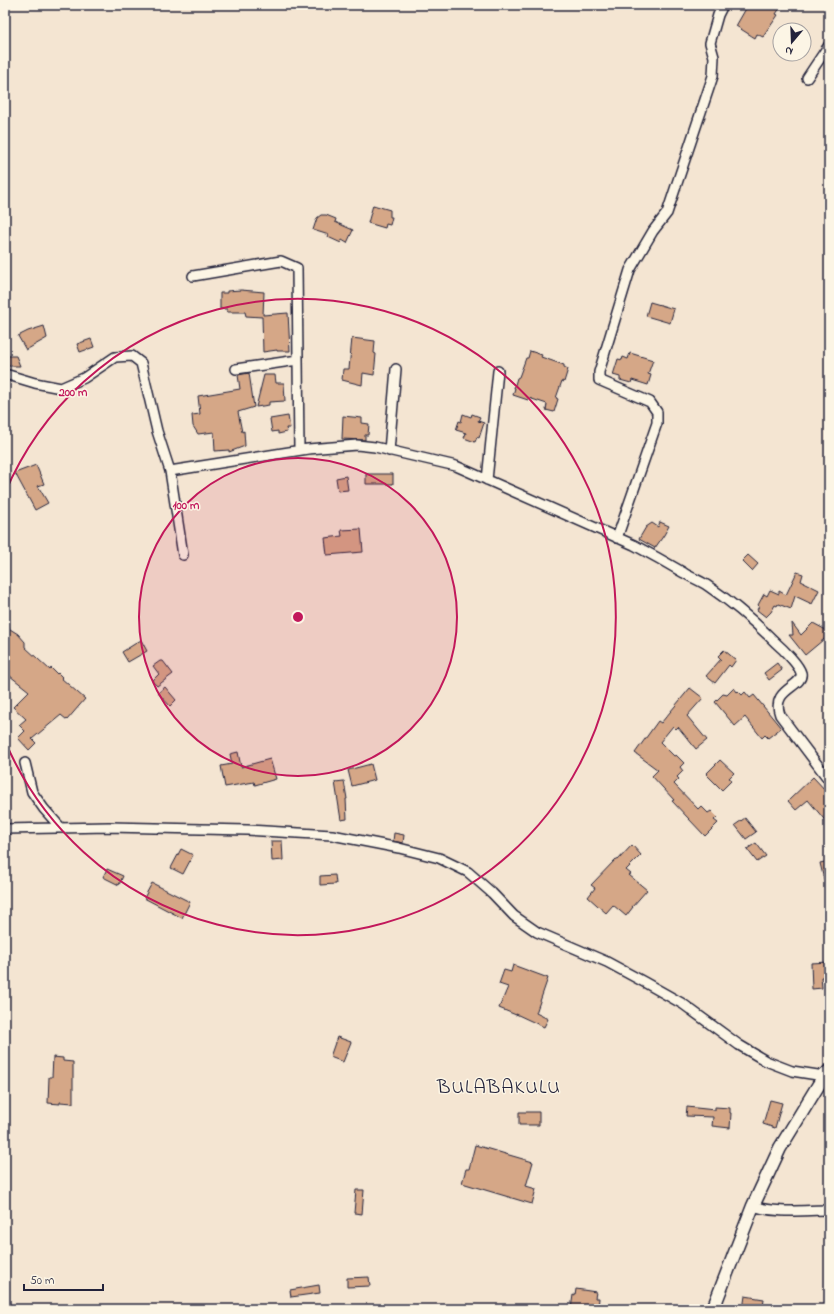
<svg xmlns="http://www.w3.org/2000/svg" width="834" height="1314" viewBox="0 0 834 1314" font-family="'Indie Flower',sans-serif">
  <style>
    .building { fill: #d5a787; stroke: #22223b }
    .lines { fill: none; stroke-linecap: round; stroke-linejoin: round }
    .minor-casing { stroke: #22223b; stroke-width: 12 }
    .tertiary-casing { stroke: #22223b; stroke-width: 15 }
    .minor { stroke: #fcf5e5; stroke-width: 9 }
    .tertiary { stroke: #fcf5e5; stroke-width: 12 }
    .ring { fill: none; stroke: #c2185b; stroke-width: 2 }
    .labels { text-anchor: middle; dominant-baseline: central; stroke-width: 3; stroke-linejoin: round; paint-order: stroke }
    .quarter-label { font-size: 20px; letter-spacing: 1px; fill: #22223b; stroke: #fcf5e5 }
    .centre { fill: #c2185b; stroke: #fcf5e5; stroke-width: 2 }
    .ring-label { font-size: 12px; text-anchor: middle; font-weight: bold; fill: #c2185b; stroke: #fcf5e5; stroke-width: 3; stroke-linejoin: round; paint-order: stroke }
  </style>
  <rect width="100%" height="100%" fill="#f4e5d2"/>
  <filter id="ink" filterUnits="userSpaceOnUse"><feTurbulence type="fractalNoise" baseFrequency=".025" numOctaves="2"/><feDisplacementMap in="SourceGraphic" scale="8" xChannelSelector="R" yChannelSelector="G"/><feConvolveMatrix kernelMatrix="1 2 1 2 8 2 1 2 1" color-interpolation-filters="sRGB"/></filter>
  <g filter="url(#ink)">
    <!-- building -->
    <path class="building" d="M748 5H782L776 14 778 15 763 37 757 34 755 38 736 26Z
      M373 205 390 210V217H392L390 225 386 224 385 228 368 223Z
      M321 215H326L336 219 335 222 353 230 347 243 342 240 341 243 328 237 329 235 313 230 317 218Z
      M241 290 264 292 263 315 288 313 290 351H277V350L263 352 262 317 246 316 245 312H227V309H220V293H227V291Z
      M650 302 674 309 670 323 646 316Z
      M44 326 47 338 26 350 18 336 28 331Z
      M352 338 375 341 374 353 376 354 374 375 363 373 362 385 342 380 343 369H349Z
      M91 339 94 347 80 352 77 344Z
      M530 351 542 355 541 357 564 365V367L568 369 564 382 562 381 556 398 558 399 554 412 546 410 547 404 529 398 528 400 513 395 515 388H514L517 378 519 377 526 358H528Z
      M630 353 653 360 648 374 651 375 648 385 632 380 631 383 620 380V377L613 375 618 359 622 360 623 357 628 359Z
      M7 356H16L20 366H8Z
      M249 373 254 407 238 412 242 432 244 431 245 446 229 452V450L215 451 214 432 198 434 193 426 192 415 200 414 198 396 240 389 238 375Z
      M264 375H275L276 383H284L285 401 269 402V405L256 407Z
      M463 414 471 417 472 414 480 417 478 421 484 423 479 438 477 437 475 442 464 438 466 433 456 430 459 421 461 422Z
      M288 416 290 428H286L287 432 278 434V431L272 432 270 419Z
      M343 416 362 418V423L369 424 368 435H365V440L342 439Z
      M36 465 44 484 38 486 48 503 35 510 15 473Z
      M366 474H393V484H366Z
      M346 476 348 490 338 491 336 478Z
      M660 522 669 526 664 535 655 548 639 539 646 527 652 523 658 527Z
      M361 529 363 552 327 555 325 538 342 536 341 530Z
      M748 555 758 564 752 571 742 561Z
      M797 572 803 574 801 581 819 590 812 604 795 596 791 609 778 604 777 606 775 605 771 612 766 617 757 610 759 606 758 605 764 594 767 596 770 590 779 594V591L786 595Z
      M792 623 801 635 813 623 826 630 829 633V635L805 655 789 635H793Z
      M5 626 18 634 25 642V647L50 670 51 668 57 674 58 673 62 677 61 678 85 699 67 720 61 715 32 739 36 743 29 750 18 738 25 731 19 725 26 719 13 707 29 691 5 672Z
      M141 640 147 651 128 662 122 652Z
      M724 650 736 660 731 667 729 665 715 683 706 676 721 659 718 656Z
      M160 661H163L173 674 157 686 152 681 159 674 153 666Z
      M777 663 782 670 769 680 764 673Z
      M165 687 176 700 170 706 158 693Z
      M690 688 703 698 687 716 707 740 696 749 678 727 676 729 673 726 660 742 674 756 676 755 684 763 680 767 683 771 677 777 679 779 674 784 698 809 701 806 708 813 711 811 717 817 714 820 718 823 705 836 672 801 674 800 652 776 658 770 635 753 658 721 661 723Z
      M734 688 737 692 738 691 742 695 745 692 750 698 754 695 781 728 768 738 765 735 762 738 745 717 735 726 715 702 723 694 727 695Z
      M238 752 241 767 270 759 276 779 255 785 254 782 225 787 221 766 232 764 230 754Z
      M720 760 734 773 729 778 732 780 722 790 706 774Z
      M371 764 375 780 352 786 348 770Z
      M813 777 827 792 826 793 829 797V825L808 800 796 810 788 801Z
      M344 781 347 799H346L347 819 341 820 335 782Z
      M745 818 756 832 746 839 735 825Z
      M394 833 404 835 403 843 393 841Z
      M271 841H282L283 860 272 861Z
      M756 843 766 856 757 862 747 849Z
      M632 845 641 855 626 870 631 874 629 875 647 890 632 907H633L626 916 613 905 606 913 588 897 595 888 591 885 616 859 618 860Z
      M181 849 193 855 183 874 171 868Z
      M829 861V888H826L820 863Z
      M107 869 123 876 119 885 103 877Z
      M335 875 336 884 320 885V876Z
      M152 883 190 902 182 918 144 898Z
      M829 962V977H821L822 988 812 989 811 963Z
      M513 965 548 978 536 1013 548 1019 544 1027 516 1014V1015L499 1008 508 987 499 984 504 970 511 972Z
      M337 1037 351 1042 343 1062 330 1057Z
      M53 1057 63 1058V1061L73 1062V1103L60 1102V1104L48 1103 49 1077H52Z
      M770 1100 782 1103 775 1128 763 1124Z
      M687 1107 715 1110V1107L730 1108V1113H731L730 1128 712 1126 713 1117 686 1116Z
      M519 1112H539V1125H519Z
      M475 1145 533 1162 526 1186 536 1189 532 1204 462 1183 466 1169H469Z
      M356 1190H364L362 1214 354 1213Z
      M369 1277 370 1286 347 1287V1278Z
      M319 1285 320 1293 291 1297 290 1290Z
      M576 1289 596 1292 595 1298H599L598 1309H571L573 1295 575 1296Z
      M745 1296 764 1299 763 1309H743Z"/>
    <g class="lines">
      <defs>
        <path id="minor" d="M807 78 829 45
          M193 276 281 261 297 268 299 450
          M236 369 298 360
          M5 374 35 383 61 388 84 378 115 357 132 356 141 363 157 431 170 471 183 555
          M389 451 396 369
          M170 471 308 449 357 445 375 447 456 466 634 545C651 554 667 563 684 573 692 578 701 581 708 586 733 603 755 622 776 643 783 649 799 665 801 673 804 687 770 689 780 715L829 780
          M487 480 498 371
          M617 538 657 423V412L650 402 599 380V372L630 270 653 231 667 213 713 76 714 57 710 43 718 15 723 5
          M25 763 32 792 44 809 61 828
          M5 829 109 827 247 830 332 835 399 848 439 858 468 872 492 893 514 916 537 932 607 962 644 982 683 1004 739 1045 766 1061 792 1071 824 1076
          M753 1206C777 1214 804 1210 829 1210"/>
        <path id="tertiary" d="M713 1309 753 1206 780 1148 824 1076 829 1071"/>
      </defs>
      <!-- minor casing -->
      <use href="#minor" class="minor-casing"/>
      <!-- tertiary casing -->
      <use href="#tertiary" class="tertiary-casing"/>
      <!-- minor -->
      <use href="#minor" class="minor"/>
      <!-- tertiary -->
      <use href="#tertiary" class="tertiary"/>
    </g>
  </g>
  <!-- distance rings -->
  <circle cx="298" cy="617" r="159" fill="#c2185b" fill-opacity=".12"/>
  <g class="ring">
    <circle cx="298" cy="617" r="159"/>
    <path d="M5 493A318 318 0 1 1 5 741"/>
  </g>
  <g class="labels">
    <!-- quarter labels -->
    <g class="quarter-label">
      <text x="499" y="1088">BULABAKULU</text>
    </g>
  </g>
  <circle cx="298" cy="617" r="6" class="centre"/>
  <g class="ring-label">
    <text x="73" y="396">200 m</text>
    <text x="186" y="509">100 m</text>
  </g>
  <!-- margin -->
  <rect width="834" height="1314" fill="none" stroke="#fcf5e5" stroke-width="20"/>
  <rect x="10" y="10" width="814" height="1294" fill="none" stroke="#22223b" stroke-width="1.5" filter="url(#ink)"/>
  <!-- north arrow -->
  <g transform="translate(792 42) rotate(199)"><circle r="19" fill="#fcf5e5" stroke="#a5a1a1"/>
  <path d="M0-3L7 15L0 10L-7 15Z" fill="#22223b"/>
  <text y="-6" font-size="11" font-weight="bold" text-anchor="middle" fill="#22223b">N</text>
  </g>
  <!-- scale -->
  <path d="M24 1284v6h79v-6" fill="none" stroke="#22223b" stroke-width="2"/>
  <text x="30" y="1284" font-size="12" fill="#22223b" stroke="#fcf5e5" stroke-width="3" paint-order="stroke">50 m</text>
</svg>
